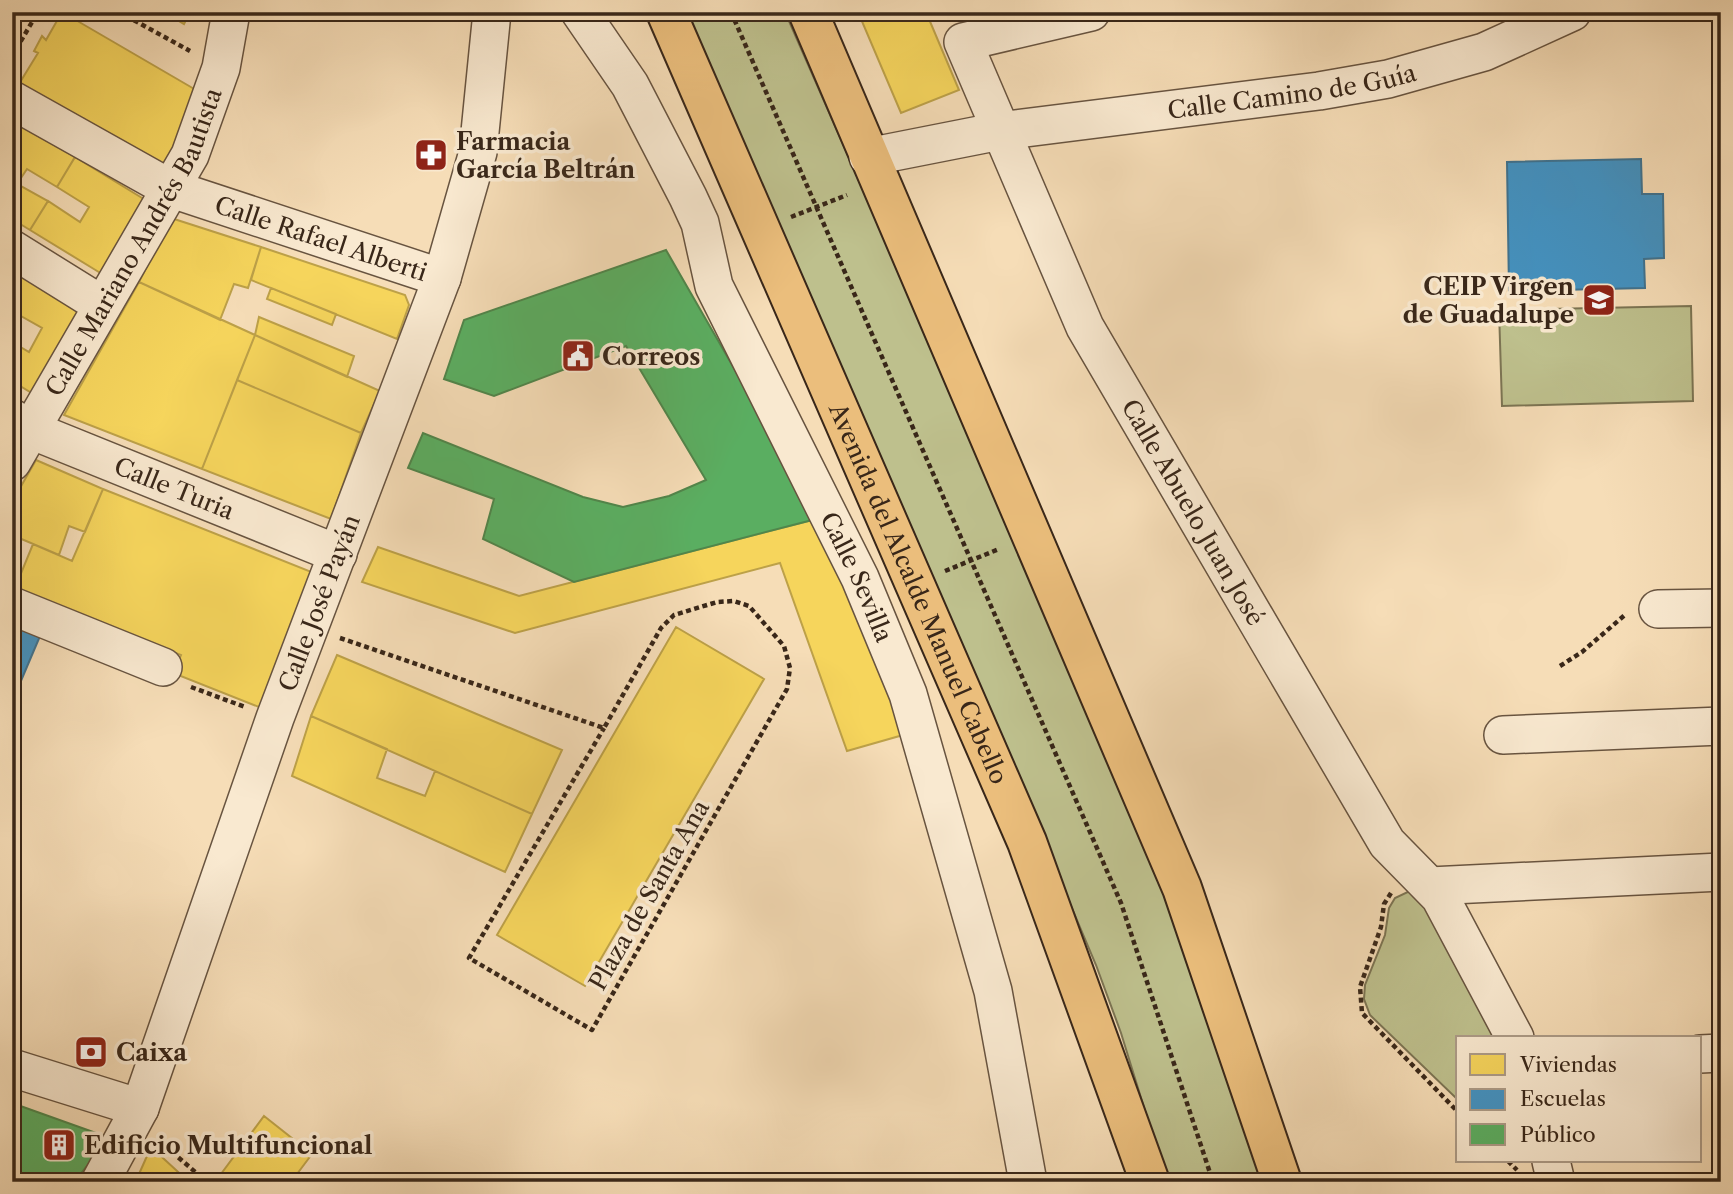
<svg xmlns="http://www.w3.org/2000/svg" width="1733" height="1194" viewBox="0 0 1733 1194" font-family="'Libre Caslon Text',serif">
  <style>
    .green { fill: #bec08d; stroke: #7c7453; stroke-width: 2 }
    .homes { fill: #f6d55c; stroke: #bda148; stroke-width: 2 }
    .schools { fill: #4393c3; stroke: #407390; stroke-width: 2 }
    .public { fill: #5aae61; stroke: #50864b; stroke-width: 2 }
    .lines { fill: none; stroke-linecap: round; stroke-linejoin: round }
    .minor-casing { stroke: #685440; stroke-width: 40 }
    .major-casing { stroke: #392719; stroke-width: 42 }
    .path { stroke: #392719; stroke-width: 4.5; stroke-dasharray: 5 3.5; stroke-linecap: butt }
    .minor { stroke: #f9e9d0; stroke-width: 37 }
    .major { stroke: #ebbe7c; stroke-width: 38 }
    .labels { text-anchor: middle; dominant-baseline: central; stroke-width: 7; stroke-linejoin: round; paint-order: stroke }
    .street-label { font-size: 24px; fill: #392719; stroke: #f9e9d0 }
    .poi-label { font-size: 24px; font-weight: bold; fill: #392719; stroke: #f9e9d0; text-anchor: start }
  </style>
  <rect width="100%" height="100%" fill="#f6ddb7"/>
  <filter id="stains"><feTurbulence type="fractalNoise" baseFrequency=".00286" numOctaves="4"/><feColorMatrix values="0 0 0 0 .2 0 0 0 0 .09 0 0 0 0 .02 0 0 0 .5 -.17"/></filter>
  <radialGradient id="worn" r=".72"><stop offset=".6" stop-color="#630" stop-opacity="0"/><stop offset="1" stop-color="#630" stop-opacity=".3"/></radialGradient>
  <!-- green -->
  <path class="green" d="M684 12H785L1121 778 1154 860 1265 1182H1167L1121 1033 1096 965 905 514Z
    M1691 306 1693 401 1502 406 1499 310Z
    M1414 889 1507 1038H1458V1100L1370 1015 1364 999 1365 985 1385 935 1389 908 1395 898Z"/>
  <!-- homes -->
  <path class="homes" d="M62 12 208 97 166 171 19 84 38 53 34 51 42 36 46 40Z
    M164 12H190L184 24Z
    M858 12H926L959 90 901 113Z
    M12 121 75 157 57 187 27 169 17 184 48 201 30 230 12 219Z
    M75 157 147 201 102 274 30 230 48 201 80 222 89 207 57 187Z
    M171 218 261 247 248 288 234 284 220 320 139 282Z
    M261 247 405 295 409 305 397 339 251 280Z
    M12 271 83 313 35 395 12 381V342L29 352 42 328 12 311Z
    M139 282 255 335 202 469 64 415Z
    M271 288 336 314 332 325 267 299Z
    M259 317 354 356 347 377 255 335Z
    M255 335 380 391 361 433 237 380Z
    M237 380 361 433 331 519 202 469Z
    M36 460 103 489 85 532 69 526 59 555 12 535V502Z
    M103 489 314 573 264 709 173 673 181 655 15 588 33 544 72 561Z
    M820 518 910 733 847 751 780 563 515 633 362 582 378 547 519 596Z
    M676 627 764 679 585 986 497 935Z
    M337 655 562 750 532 814 311 716Z
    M311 716 387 749 377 778 425 796 435 771 532 814 505 872 292 776Z
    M264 1116 312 1154 291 1182H223L218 1178Z
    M151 1147 189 1182H149L139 1174Z"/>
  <!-- schools -->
  <path class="schools" d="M1641 159 1642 194H1663L1664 258 1644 259 1645 288 1509 291 1507 162Z
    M12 617 43 629 12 702Z"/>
  <!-- public -->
  <path class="public" d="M666 250 820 518 574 582 483 539 494 499 408 468 423 433 583 497 623 507 669 496 706 480 626 346 494 396 444 379 464 320Z
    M12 1103 110 1138 74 1182H12Z"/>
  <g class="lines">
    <defs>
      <g id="minor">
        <path id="s1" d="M580 12 630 85 688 197 700 223 714 286 860 578 908 694 993 991 1028 1182"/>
        <path id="s2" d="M1091 12 963 42 1085 327 1387 843 1440 897 1515 1038"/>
        <path id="s3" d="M12 100 169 188 442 278"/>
        <path id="s4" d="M868 157 1000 131 1319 91 1388 79 1484 52 1572 12"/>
        <path d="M12 249 102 305"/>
        <path id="s5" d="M12 418 31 430 338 554"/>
        <path id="s6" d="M12 462 190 155 221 68 231 12"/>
        <path d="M12 606 163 667"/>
        <path d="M1658 609 1721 608"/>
        <path d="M1503 735 1721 726"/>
        <path d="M1430 886 1721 872"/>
        <path d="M1700 1054 1721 1053"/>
        <path d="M12 1068 140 1108"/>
        <path d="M1551 1161 1556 1182"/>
        <path id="s7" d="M100 1182 140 1108 275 718 442 278 478 152 492 12"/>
      </g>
      <g id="major">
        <path id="s8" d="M666 12 1027 842 1150 1182"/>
        <path d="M808 12 1182 888 1282 1182"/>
      </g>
    </defs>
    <!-- minor casing -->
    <use href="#minor" class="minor-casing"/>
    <!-- major casing -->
    <use href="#major" class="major-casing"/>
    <!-- path -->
    <path class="path" d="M21 12 34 20
      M119 12 190 51
      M731 12 1121 903 1213 1182
      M12 56 38 12
      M791 217 847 195
      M945 571 999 549
      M340 638 604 728 661 628 674 615 717 602 734 601 749 606 784 646 790 668 787 689 592 1030 469 958 604 728
      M1560 666 1582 652 1626 614
      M191 687 245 707
      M1391 893 1384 904 1381 927 1360 987 1362 1013 1458 1112
      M159 1141 207 1182
      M1508 1161 1517 1170"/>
    <!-- minor -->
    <use href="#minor" class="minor"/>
    <!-- major -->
    <use href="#major" class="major"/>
  </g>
  <!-- icons -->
  <defs>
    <symbol id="pharmacy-square" viewBox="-11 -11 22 22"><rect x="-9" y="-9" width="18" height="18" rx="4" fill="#8f2418" stroke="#f9e9d0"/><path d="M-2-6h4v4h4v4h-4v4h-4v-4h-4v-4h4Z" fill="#fff"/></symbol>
    <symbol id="school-square" viewBox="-11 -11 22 22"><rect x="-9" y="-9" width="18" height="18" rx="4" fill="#8f2418" stroke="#f9e9d0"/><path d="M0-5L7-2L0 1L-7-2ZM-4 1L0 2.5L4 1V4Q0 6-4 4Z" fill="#fff"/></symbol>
    <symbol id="civic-square" viewBox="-11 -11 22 22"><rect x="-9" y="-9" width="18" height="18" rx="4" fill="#8f2418" stroke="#f9e9d0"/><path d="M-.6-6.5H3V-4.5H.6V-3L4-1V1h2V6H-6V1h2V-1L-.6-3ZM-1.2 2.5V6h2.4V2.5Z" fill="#fff"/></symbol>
    <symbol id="bank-square" viewBox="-11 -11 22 22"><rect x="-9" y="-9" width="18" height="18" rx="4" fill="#8f2418" stroke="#f9e9d0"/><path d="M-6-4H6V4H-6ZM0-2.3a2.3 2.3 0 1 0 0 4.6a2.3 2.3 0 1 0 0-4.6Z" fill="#fff"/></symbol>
    <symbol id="building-square" viewBox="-11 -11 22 22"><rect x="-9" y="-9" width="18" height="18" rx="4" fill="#8f2418" stroke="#f9e9d0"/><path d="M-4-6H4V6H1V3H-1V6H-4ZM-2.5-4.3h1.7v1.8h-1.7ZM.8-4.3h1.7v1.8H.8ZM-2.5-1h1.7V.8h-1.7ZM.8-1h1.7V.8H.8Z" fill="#fff"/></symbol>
  </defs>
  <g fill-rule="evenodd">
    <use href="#pharmacy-square" x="412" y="136" width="38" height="38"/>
    <use href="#school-square" x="1580" y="281" width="38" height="38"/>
    <use href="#civic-square" x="559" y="337" width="38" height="38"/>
    <use href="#bank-square" x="72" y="1033" width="38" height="38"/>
    <use href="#building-square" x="40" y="1126" width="38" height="38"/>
  </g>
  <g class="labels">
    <!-- street labels -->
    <g class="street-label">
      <text stroke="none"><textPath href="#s4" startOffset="429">Calle Camino de Guía</textPath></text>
      <text stroke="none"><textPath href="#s3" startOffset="340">Calle Rafael Alberti</textPath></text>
      <text stroke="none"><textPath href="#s6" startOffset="252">Calle Mariano Andrés Bautista</textPath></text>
      <text stroke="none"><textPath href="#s5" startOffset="177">Calle Turia</textPath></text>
      <text stroke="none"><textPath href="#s2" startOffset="656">Calle Abuelo Juan José</textPath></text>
      <text stroke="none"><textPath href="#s1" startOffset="632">Calle Sevilla</textPath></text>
      <text stroke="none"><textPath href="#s8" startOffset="634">Avenida del Alcalde Manuel Cabello</textPath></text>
      <text stroke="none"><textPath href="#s7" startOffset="620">Calle José Payán</textPath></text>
      <text transform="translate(649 895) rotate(-60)">Plaza de Santa Ana</text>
    </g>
    <!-- poi labels -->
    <g class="poi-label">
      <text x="456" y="141">Farmacia<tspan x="456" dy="28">García Beltrán</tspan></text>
      <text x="1574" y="286" text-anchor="end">CEIP Virgen<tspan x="1574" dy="28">de Guadalupe</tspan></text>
      <text x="602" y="356">Correos</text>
      <text x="116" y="1052">Caixa</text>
      <text x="84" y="1145">Edificio Multifuncional</text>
    </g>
  </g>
  <!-- margin -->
  <rect width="1733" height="1194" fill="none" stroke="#f6ddb7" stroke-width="42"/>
  <rect x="14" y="14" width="1705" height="1166" fill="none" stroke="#392719" stroke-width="3.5"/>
  <rect x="21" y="21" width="1691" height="1152" fill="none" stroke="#392719" stroke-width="2"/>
  <!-- legend -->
  <rect x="1456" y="1036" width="245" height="126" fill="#f9e9d0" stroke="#ac9b87" stroke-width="2"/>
  <rect x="1470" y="1054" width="35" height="21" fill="#f6d55c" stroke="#ac9b87" stroke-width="2"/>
  <text x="1520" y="1072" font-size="21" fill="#392719">Viviendas</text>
  <rect x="1470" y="1089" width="35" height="21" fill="#4393c3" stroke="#ac9b87" stroke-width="2"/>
  <text x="1520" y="1106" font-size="21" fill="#392719">Escuelas</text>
  <rect x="1470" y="1124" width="35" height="21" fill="#5aae61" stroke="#ac9b87" stroke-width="2"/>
  <text x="1520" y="1142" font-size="21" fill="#392719">Público</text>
  <rect width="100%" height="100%" filter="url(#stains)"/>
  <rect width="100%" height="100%" fill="url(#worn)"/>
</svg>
